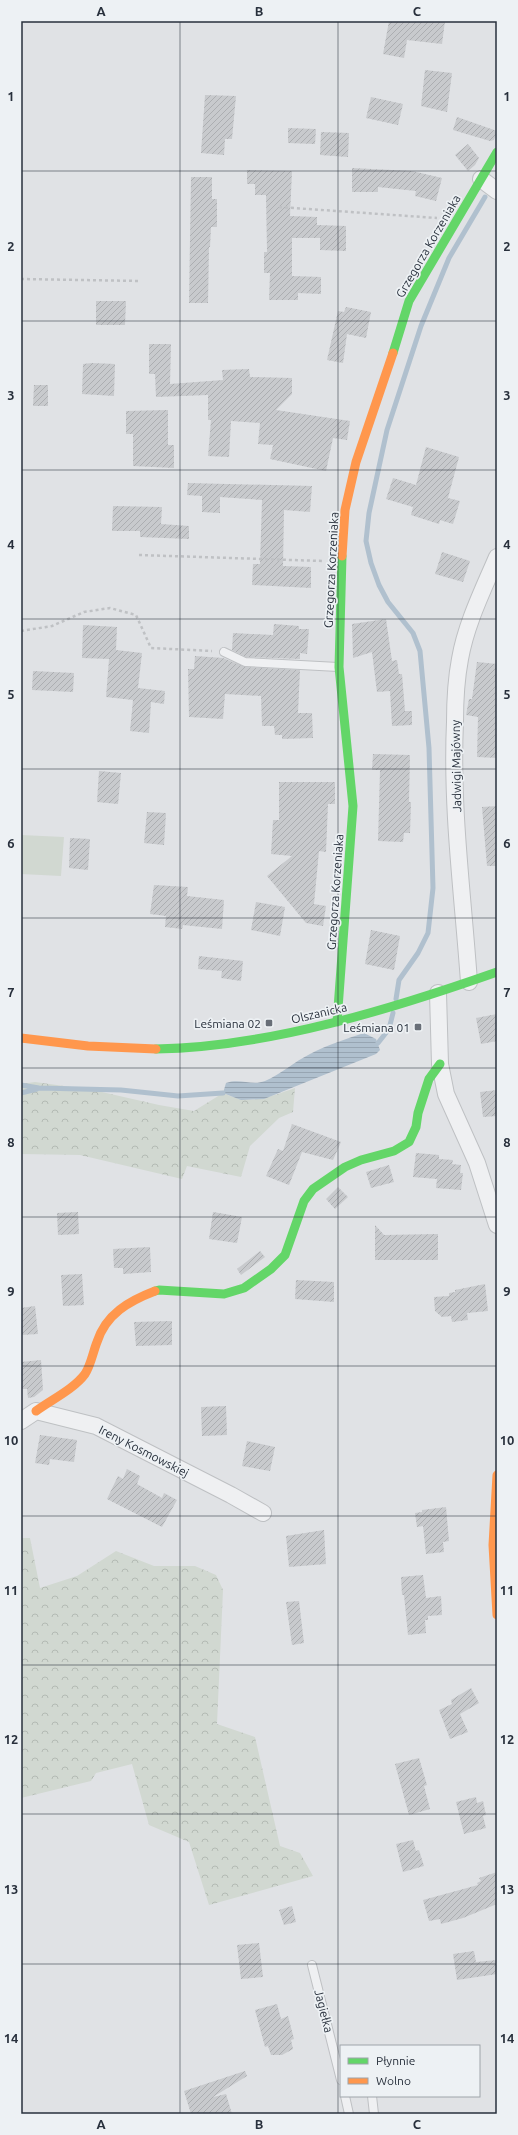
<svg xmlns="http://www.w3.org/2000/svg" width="518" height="2135" viewBox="0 0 518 2135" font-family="Ubuntu,sans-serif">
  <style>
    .green { fill: #d1d8d1 }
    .forest { fill: url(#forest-crowns) }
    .water { fill: url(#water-rules) }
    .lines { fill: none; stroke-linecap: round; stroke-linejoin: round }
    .stream { stroke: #b0c0ce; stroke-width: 5 }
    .building { fill: url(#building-hatch) }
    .lane-casing { stroke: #bec0c3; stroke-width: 10 }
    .street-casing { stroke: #bec0c3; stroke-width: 18 }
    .path { stroke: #bfc1c4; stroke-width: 2.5; stroke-dasharray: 3 3; stroke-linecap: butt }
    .lane { stroke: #eff0f2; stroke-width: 8 }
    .street { stroke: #eff0f2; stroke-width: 16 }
    .fast { stroke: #63d668; stroke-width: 9 }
    .slow { stroke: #ff974d; stroke-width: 9 }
    .grid { fill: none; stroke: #28303c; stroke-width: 1; stroke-opacity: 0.55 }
    .poi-dot { fill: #686e77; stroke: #edf1f4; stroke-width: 1.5 }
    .labels { text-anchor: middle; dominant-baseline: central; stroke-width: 3.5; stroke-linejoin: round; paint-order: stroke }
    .street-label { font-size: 12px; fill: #28303c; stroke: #edf1f4 }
    .poi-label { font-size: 12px; fill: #28303c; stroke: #edf1f4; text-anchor: end }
    .neatline { fill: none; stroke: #28303c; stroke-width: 1.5 }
    .grid-label { font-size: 13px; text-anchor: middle; font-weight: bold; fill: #28303c }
  </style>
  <defs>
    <pattern id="forest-crowns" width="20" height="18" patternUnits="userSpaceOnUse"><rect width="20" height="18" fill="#d1d8d1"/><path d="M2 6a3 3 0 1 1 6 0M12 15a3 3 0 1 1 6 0" fill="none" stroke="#b3bab4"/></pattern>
    <pattern id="water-rules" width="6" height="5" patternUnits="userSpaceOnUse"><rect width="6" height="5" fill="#b0c0ce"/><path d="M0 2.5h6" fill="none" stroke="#97a5b2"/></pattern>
    <pattern id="building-hatch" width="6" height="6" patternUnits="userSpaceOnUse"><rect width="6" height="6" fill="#c8cacd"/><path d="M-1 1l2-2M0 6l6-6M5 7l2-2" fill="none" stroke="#acaeb1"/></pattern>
  </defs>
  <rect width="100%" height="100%" fill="#e0e2e5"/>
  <!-- green -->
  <path class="green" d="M21 835 64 837 61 876 21 874Z"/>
  <!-- forest -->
  <path class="forest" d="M35 1082 93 1090 159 1105 194 1111 223 1093C250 1106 269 1097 295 1088L293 1112 279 1118 250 1146 241 1177 187 1166 182 1179 80 1155 21 1154V1084Z
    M21 1538H30L40 1588 77 1576 116 1551 154 1566H195L216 1575 223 1590 217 1724 255 1737 280 1846 300 1853 313 1876 209 1905 189 1842 149 1825 132 1764 96 1773 91 1781 21 1798Z"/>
  <!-- water -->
  <path class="water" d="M364 1033 376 1039 380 1050 376 1054 264 1099 241 1100 223 1093 226 1083C240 1078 252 1086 265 1081 281 1074 294 1062 310 1054 327 1045 346 1039 364 1033Z"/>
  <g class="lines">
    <!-- stream -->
    <path class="stream" d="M396 999 399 980 418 953 428 933 433 888 429 748 420 651 413 633 388 602 379 585 371 563 366 541 369 513 387 430 421 326 449 258 485 197
      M378 1043 389 1029 393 1013
      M21 1085 39 1088 121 1090 178 1096 223 1093
      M21 1093 37 1089"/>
  </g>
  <!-- building -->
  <path class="building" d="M389 21H445L442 44 407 40 404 58 383 54Z
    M425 70 452 73 447 112 421 106Z
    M205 95 236 96 232 139H225L224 155 201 153Z
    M371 97 403 104 398 125 366 118Z
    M457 117 497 131 494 140 490 141 453 130Z
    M288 128 316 129 315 144 288 143Z
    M321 132 349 133 348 157 320 155Z
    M468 144 479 158 475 165 468 171 455 155Z
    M352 168 412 171 442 178 436 201 415 196 416 191 378 187V192H352Z
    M247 170 292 171 290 216 317 217V225L346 226V251L320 250V238H292V276L321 277V294L298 293V300H269L270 273H264V252H267L266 195H255V184H247Z
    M191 177H212V199H217V227H211L210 247H209L208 303H189Z
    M96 301H126L125 325H96Z
    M346 307 371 312 366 338 347 334 343 363 327 360 338 311 344 312Z
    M149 344H171L170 384 223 380 222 370 249 369 250 377 292 378V394L276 410 350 421 347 440 333 438 326 471 270 459 273 445 258 444 260 423 231 421 229 457 208 456 211 420H208V395L156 397 155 374H149Z
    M92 363 115 364 114 396 82 394 83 364Z
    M34 385H48V406H33Z
    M168 410V445H174V468L133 466V434H126V411Z
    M426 447 459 457 448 498 460 501 453 524 440 520 439 524 411 515 413 507 386 499 393 478 416 485Z
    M188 483 312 486 310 512 284 510 283 566 311 567V588L252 585 253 564H260L262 500 220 497V513L202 512V496L187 495Z
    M113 506 162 507 161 524 189 526V539L140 537V531H112Z
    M442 552 470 561 463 582 435 574Z
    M386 619 392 661 397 660 399 674H402L405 711H412V725L392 726 390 691 377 692 372 652 353 658 352 624Z
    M274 624 299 626V629H309L307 654 300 653V659L246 657 232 650 233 633 273 635Z
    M83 625 117 627 116 650 142 653 138 688 165 691 164 704 151 702 149 733 130 731 133 700 106 697 109 659 82 658Z
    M195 656 223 658 245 667 300 670 298 713H312L313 738 282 739V735H275L274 726H262L261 696 225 694 223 719 189 717 188 669H194Z
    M477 662 497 664V758L477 757 478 717 466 715 469 699H472Z
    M33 671 74 673 73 692 32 690Z
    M373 754 410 755 409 802H411L410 833H404L403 842 378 841 380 770H372Z
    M99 771 121 773 118 804 97 802Z
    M279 782H335V804H328L326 852 319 851 314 904 326 906 323 926 306 923 267 876 292 856 271 854 273 820H279Z
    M497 806V866H487L482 807Z
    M147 812 166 813 164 845 144 843Z
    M70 838 90 839 88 870 69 868Z
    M154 885 188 887 187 896 224 900 222 929 183 925 182 929 165 927 166 916 150 914Z
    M256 902 285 907 280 936 251 930Z
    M371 930 400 936 394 970 365 964Z
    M199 956 243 961 241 981 221 978 222 971 198 969Z
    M497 1014V1041L481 1044 476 1018Z
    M497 1090V1116L483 1117 480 1092Z
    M292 1124 341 1142 333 1160 302 1152 289 1185 266 1176 278 1149 283 1151Z
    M416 1153 439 1155V1159L453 1160 452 1164 461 1165 460 1173H463L461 1190 436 1188 437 1179 413 1177Z
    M389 1165 394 1182 371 1188 366 1172Z
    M338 1187 348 1197 335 1209 326 1199Z
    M78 1212 79 1234 58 1235 57 1213Z
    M213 1212 242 1217 237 1243 209 1239Z
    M375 1225 384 1235 438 1234V1260H375Z
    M150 1247 151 1272 123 1274V1268H114L113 1249Z
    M260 1251 265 1257 241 1275 237 1269Z
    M82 1274 84 1305 63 1306 61 1275Z
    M296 1280 334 1282V1302L295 1299Z
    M485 1284 488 1311 467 1313 468 1320 452 1322 451 1316 442 1317 435 1311 434 1297 449 1296V1293L455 1292V1290Z
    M35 1306 38 1334 21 1335V1308Z
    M172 1321V1345L136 1346 134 1322Z
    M41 1360 43 1390 34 1397 28 1398 27 1389H21V1362Z
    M226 1406 227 1435 202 1436 201 1407Z
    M40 1435 77 1440 74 1462 50 1459 49 1465 35 1463Z
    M247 1441 275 1447 270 1471 242 1466Z
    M127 1469 140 1476 137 1484 162 1498 164 1493 177 1500 162 1527 107 1499 118 1476 123 1479Z
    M446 1507 449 1541 443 1542 444 1552 426 1554 423 1526 417 1527 415 1513 422 1512V1510Z
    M324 1530 326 1564 289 1567 286 1536Z
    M423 1575 426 1598 441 1596 442 1615 428 1616V1620H425L426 1633 408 1635 404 1595H402L401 1577Z
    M299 1601 304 1643 292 1645 286 1602Z
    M471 1688 479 1703 460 1714 468 1732 450 1739 439 1710 452 1704 451 1700Z
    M419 1758 427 1785 424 1786 430 1809 409 1815 395 1764Z
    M476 1797 477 1803 483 1801 486 1815 483 1816 486 1828 464 1834 456 1802Z
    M413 1840 416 1851 419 1850 424 1866 403 1872 396 1844Z
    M497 1872V1904L463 1918 441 1924 440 1919 429 1921 423 1900 478 1885 477 1883 481 1881 479 1878Z
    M292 1906 296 1922 284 1925 279 1910Z
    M259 1943 263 1977 241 1979 237 1945Z
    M474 1951 476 1962 497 1960V1974L457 1980 453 1954Z
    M277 2004 281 2019 288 2016 294 2039 291 2040 293 2049 282 2055H271L268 2046 265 2047 255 2010Z
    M245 2071 247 2076 213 2097 226 2094 232 2114H191L184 2091Z"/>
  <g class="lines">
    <defs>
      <path id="lane" d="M224 652 245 662 338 667
        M312 1965 341 2080
        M345 2096 349 2114
        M372 2096 374 2114"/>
      <path id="street" d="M481 179 497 191
        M469 982C463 896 451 809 455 722 455 702 456 680 460 659 466 624 483 590 497 557
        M438 993 440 1064 446 1094 477 1163 497 1225
        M21 1421 36 1411 96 1426 231 1495 263 1513"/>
    </defs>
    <!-- lane casing -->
    <use href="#lane" class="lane-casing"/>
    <!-- street casing -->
    <use href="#street" class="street-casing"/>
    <!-- path -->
    <path class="path" d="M279 207 437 218
      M21 279 141 281
      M139 555 323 561
      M21 631 52 626 84 612 110 608 136 615 151 648 212 651"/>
    <!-- lane -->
    <use href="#lane" class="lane"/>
    <!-- street -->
    <use href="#street" class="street"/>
    <!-- fast -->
    <path class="fast" d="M393 353 409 301 497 152
      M337 1022 353 806 339 667 342 556
      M156 1049C269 1047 392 1009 497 972
      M155 1291 159 1290 224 1294 244 1288 271 1269 285 1255 304 1201 313 1189 345 1167 361 1160 394 1151 409 1142 416 1127 418 1113 429 1079 440 1064"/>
    <!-- slow -->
    <path class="slow" d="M342 556 345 510 356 462 393 353
      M21 1038 88 1046 156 1049
      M36 1411C51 1400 74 1389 85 1374 91 1365 93 1352 97 1342 106 1314 129 1301 155 1291
      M497 1475 493 1545 497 1615"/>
  </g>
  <!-- grid -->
  <path class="grid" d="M180 21V2114M338 21V2114M21 171H497M21 321H497M21 470H497M21 619H497M21 769H497M21 918H497M21 1068H497M21 1217H497M21 1366H497M21 1516H497M21 1665H497M21 1814H497M21 1964H497"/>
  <!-- markers -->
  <g class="poi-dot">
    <rect x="265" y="1019" width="8" height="8" rx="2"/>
    <rect x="414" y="1023" width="8" height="8" rx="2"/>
  </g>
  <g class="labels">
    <!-- street labels -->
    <g class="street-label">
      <text transform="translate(428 246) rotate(-60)">Grzegorza Korzeniaka</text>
      <text transform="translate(331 570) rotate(-87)">Grzegorza Korzeniaka</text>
      <text transform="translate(456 766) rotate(-91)">Jadwigi Majówny</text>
      <text transform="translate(335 892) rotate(-86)">Grzegorza Korzeniaka</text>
      <text transform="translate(319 1013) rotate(-13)">Olszanicka</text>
      <text transform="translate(144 1451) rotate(27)">Ireny Kosmowskiej</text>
      <text transform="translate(324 2011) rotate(76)">Jagiełka</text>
    </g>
    <!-- poi labels -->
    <g class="poi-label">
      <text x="261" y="1023">Leśmiana 02</text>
      <text x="410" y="1027">Leśmiana 01</text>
    </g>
  </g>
  <!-- border -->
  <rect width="518" height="2135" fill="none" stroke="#edf1f4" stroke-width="44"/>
  <!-- legend -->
  <rect x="340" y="2045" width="140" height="52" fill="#edf1f4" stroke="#9ea4aa"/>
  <rect x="348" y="2058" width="20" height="6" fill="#63d668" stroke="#9ea4aa"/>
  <text x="376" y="2065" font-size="12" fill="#28303c">Płynnie</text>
  <rect x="348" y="2078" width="20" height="6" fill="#ff974d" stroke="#9ea4aa"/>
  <text x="376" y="2085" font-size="12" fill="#28303c">Wolno</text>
  <rect x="22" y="22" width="474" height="2091" class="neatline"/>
  <g class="grid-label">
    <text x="101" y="16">A</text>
    <text x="259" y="16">B</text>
    <text x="417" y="16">C</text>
    <text x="11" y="101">1</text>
    <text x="507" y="101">1</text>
    <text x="11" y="251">2</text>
    <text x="507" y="251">2</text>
    <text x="11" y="400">3</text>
    <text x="507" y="400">3</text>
    <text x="11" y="549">4</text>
    <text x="507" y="549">4</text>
    <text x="11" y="699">5</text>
    <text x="507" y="699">5</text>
    <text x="11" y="848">6</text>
    <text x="507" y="848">6</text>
    <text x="11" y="997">7</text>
    <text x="507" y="997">7</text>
    <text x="11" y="1147">8</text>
    <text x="507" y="1147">8</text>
    <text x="11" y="1296">9</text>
    <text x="507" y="1296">9</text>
    <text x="11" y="1445">10</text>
    <text x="507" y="1445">10</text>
    <text x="11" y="1595">11</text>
    <text x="507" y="1595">11</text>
    <text x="11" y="1744">12</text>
    <text x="507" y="1744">12</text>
    <text x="11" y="1894">13</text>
    <text x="507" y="1894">13</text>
    <text x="11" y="2043">14</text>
    <text x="507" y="2043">14</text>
    <text x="101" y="2129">A</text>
    <text x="259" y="2129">B</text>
    <text x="417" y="2129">C</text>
  </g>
</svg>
